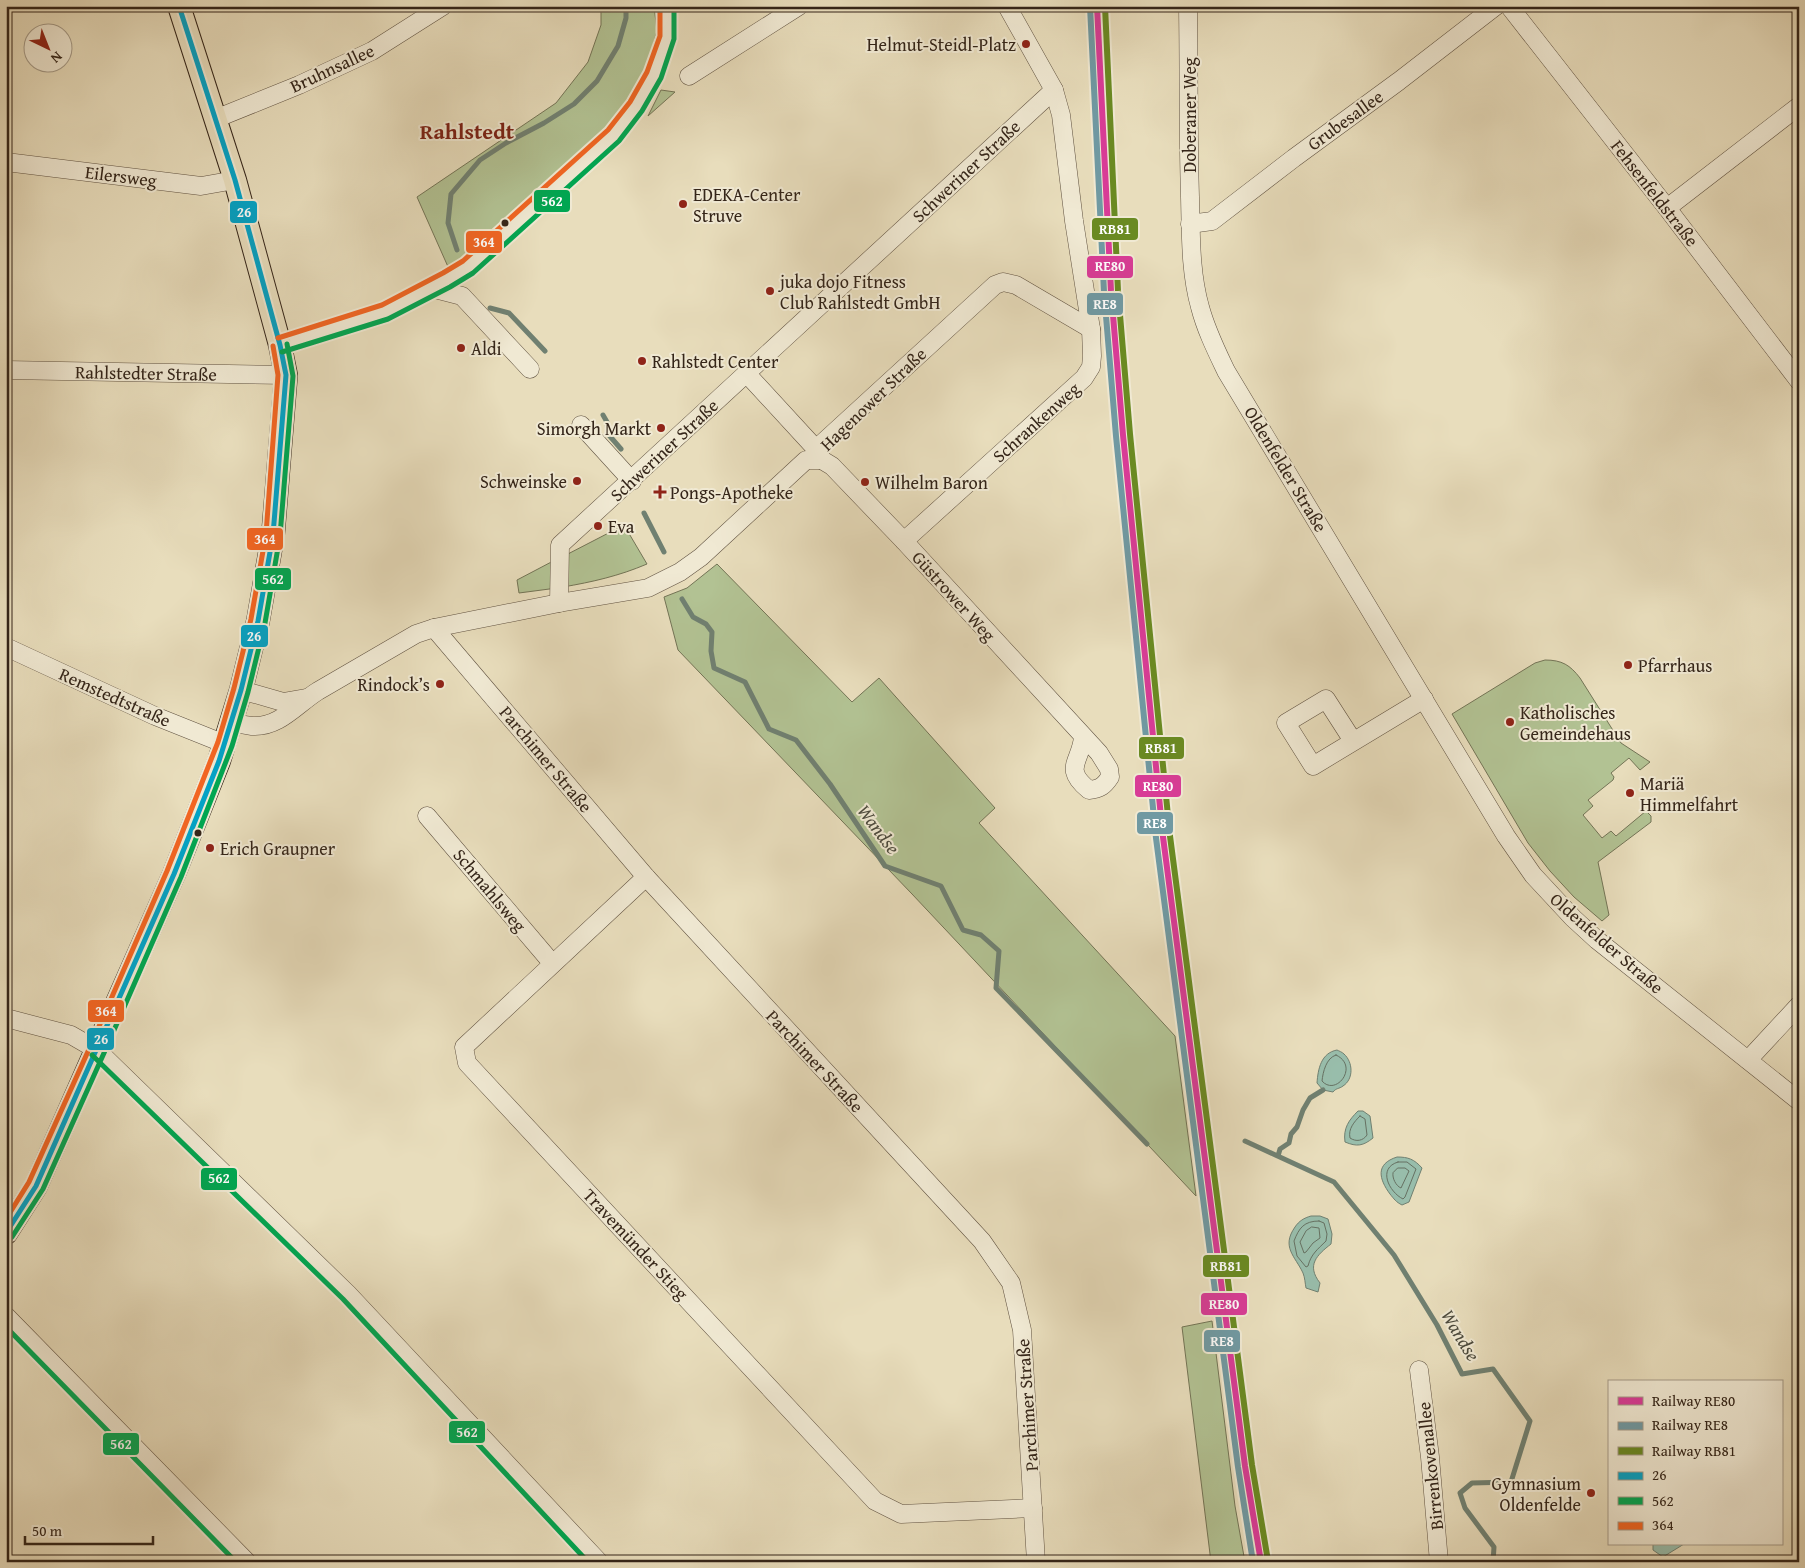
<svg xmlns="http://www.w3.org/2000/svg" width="1805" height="1568" viewBox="0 0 1805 1568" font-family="'Gentium Book Plus',serif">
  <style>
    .green { fill: #b2c293; stroke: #737456 }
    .water { fill: #98bdab; stroke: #708071 }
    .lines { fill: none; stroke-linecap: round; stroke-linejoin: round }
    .shore { stroke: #667162; stroke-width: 1 }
    .stream { stroke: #708071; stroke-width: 5 }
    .minor-casing { stroke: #615342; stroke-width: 19 }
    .major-casing { stroke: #342519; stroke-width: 24 }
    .minor { stroke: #f0e9d3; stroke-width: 18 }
    .major { stroke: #e8ddbc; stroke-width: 22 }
    .bus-1-casing { stroke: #f0e9d3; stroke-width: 9 }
    .bus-2-casing { stroke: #f0e9d3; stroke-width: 9 }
    .bus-3-casing { stroke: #f0e9d3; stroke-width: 9 }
    .bus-1 { stroke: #03a2c5; stroke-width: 5 }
    .bus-2 { stroke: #00a651; stroke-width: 5 }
    .bus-3 { stroke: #f26522; stroke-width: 5 }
    .rail-1-casing { stroke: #f0e9d3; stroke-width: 10 }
    .rail-2-casing { stroke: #f0e9d3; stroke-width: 10 }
    .rail-3-casing { stroke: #f0e9d3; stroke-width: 10 }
    .rail-1 { stroke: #d83c96; stroke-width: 6 }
    .rail-2 { stroke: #7099a2; stroke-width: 6 }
    .rail-3 { stroke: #6a8a22; stroke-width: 6 }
    .poi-dot { fill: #8f2418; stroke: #f0e9d3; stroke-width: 2 }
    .bus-dot { fill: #342519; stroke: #f0e9d3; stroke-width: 2 }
    .labels { text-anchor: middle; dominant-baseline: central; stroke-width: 4; stroke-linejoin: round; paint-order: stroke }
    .poi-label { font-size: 18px; fill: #342519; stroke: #f0e9d3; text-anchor: start }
    .street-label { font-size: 18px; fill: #342519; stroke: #f0e9d3 }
    .water-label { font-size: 19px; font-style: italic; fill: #4d4b3e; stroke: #f0e9d3 }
    .district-label { font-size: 22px; font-weight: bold; fill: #7a1f14; stroke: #f0e9d3 }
    .line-badge { stroke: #f0e9d3; stroke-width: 2 }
    .badge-label { font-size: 14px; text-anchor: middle; font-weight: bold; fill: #fff }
  </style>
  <rect width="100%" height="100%" fill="#e8ddbc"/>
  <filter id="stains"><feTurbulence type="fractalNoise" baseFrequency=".004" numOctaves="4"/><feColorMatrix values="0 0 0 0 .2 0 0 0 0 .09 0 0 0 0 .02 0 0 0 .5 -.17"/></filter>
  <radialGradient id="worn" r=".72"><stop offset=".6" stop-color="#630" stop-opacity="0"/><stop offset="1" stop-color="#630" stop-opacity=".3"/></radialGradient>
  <!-- green -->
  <path class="green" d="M601 6H654L657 31 646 70 629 102 606 132 449 269 417 197 556 103 588 62 601 25Z
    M661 90 675 92 648 116Z
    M624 525 647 564C619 576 592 582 563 587L564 556Z
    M557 559V588L519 593 517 580Z
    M717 564 852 702 879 678 995 808 979 823 1175 1036 1196 1196 912 894 678 650 664 597 687 588Z
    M1545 660C1562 660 1570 665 1580 678L1621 743 1650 762 1640 770 1629 758 1611 773 1614 777 1613 780 1588 800 1593 806 1583 815 1602 838 1611 831 1616 836 1646 811 1651 816V822L1598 862 1609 915 1602 921 1574 897 1550 871 1528 843 1452 714 1535 663Z
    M1212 1321 1235 1506 1245 1562H1211L1182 1327Z"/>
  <!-- water -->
  <path class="water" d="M1337 1050C1339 1051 1342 1052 1344 1054 1353 1062 1354 1079 1343 1086 1339 1089 1336 1088 1333 1092L1323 1090 1317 1083C1318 1069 1321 1053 1337 1050Z
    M1358 1111H1363L1370 1116 1373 1138C1363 1146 1357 1147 1345 1142 1343 1128 1349 1120 1358 1111Z
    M1397 1157C1408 1157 1414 1159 1422 1168L1409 1202 1402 1205C1396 1202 1394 1199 1390 1194 1379 1179 1375 1164 1397 1157Z
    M1311 1216H1320L1328 1219 1332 1234 1331 1244C1317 1255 1306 1265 1320 1283L1318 1292 1306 1288C1305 1283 1305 1278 1303 1273 1295 1256 1281 1247 1295 1227 1299 1221 1304 1218 1311 1216Z
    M1653 1544H1684L1663 1557 1653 1550Z"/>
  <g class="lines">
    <!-- shore -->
    <path class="shore" d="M1336 1055C1360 1066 1336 1097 1322 1081 1323 1072 1326 1058 1336 1055Z
      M1360 1116 1365 1119 1367 1135C1363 1141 1356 1142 1350 1138 1348 1129 1354 1122 1360 1116Z
      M1398 1162H1407L1416 1169 1405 1197 1403 1199C1389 1192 1377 1168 1398 1162Z
      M1398 1168H1405L1409 1171 1401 1188C1396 1186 1392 1178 1393 1173Z
      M1319 1221 1324 1223 1327 1234 1326 1241C1318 1249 1311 1254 1308 1266L1306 1267 1297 1256 1294 1241C1299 1228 1304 1221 1319 1221Z
      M1312 1227 1319 1228 1320 1238 1313 1243 1306 1252 1304 1253 1300 1242 1306 1231Z"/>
    <!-- stream -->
    <path class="stream" d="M457 250 448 223 451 194 480 160 506 143 544 123 574 104 597 81 618 46 626 18V6
      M490 308 509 313 545 351
      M603 415 607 422 608 434 621 449
      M644 513 664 552
      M682 599 693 617 706 624 712 632 711 651 714 668 745 682 769 729 796 740 830 784 885 866 941 886 963 930 981 935 999 951 996 988 1147 1144
      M1245 1141 1334 1182 1394 1255 1437 1325 1462 1374 1493 1369 1530 1421 1511 1482 1472 1483 1460 1493 1465 1508 1494 1547 1493 1562
      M1278 1156 1280 1149 1289 1143 1291 1134 1297 1127 1303 1110 1310 1098 1323 1090"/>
    <defs>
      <g id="minor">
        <path d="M1188 6C1189 70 1188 134 1190 197 1191 234 1190 272 1200 307 1206 330 1216 350 1226 371L1506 836 1533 875 1573 918 1597 940 1799 1101"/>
        <path d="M1509 6 1667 208 1799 381"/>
        <path d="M689 76 799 6"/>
        <path d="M215 119 299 85 372 51 443 6"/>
        <path d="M6 162 201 186 235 180"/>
        <path d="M1667 208 1799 106"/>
        <path d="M1190 224 1212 221 1294 158 1399 81 1496 6"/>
        <path d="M431 288 462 296 530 369"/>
        <path d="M280 345 385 312 447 280 468 267 614 135 636 106 654 75 667 37V6"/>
        <path id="s1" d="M6 370 286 375"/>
        <path d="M747 374 816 449"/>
        <path d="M581 425 632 481"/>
        <path d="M822 460 832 466 904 541 1099 753 1109 769 1110 777C1104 786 1100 789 1089 790 1062 768 1081 762 1083 737"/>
        <path d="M822 460 816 449 995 285 1003 282 1016 285 1091 329"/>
        <path d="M904 541 1084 378 1091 367 1092 356 1091 329 1074 221 1061 115 1054 90 1007 6"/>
        <path d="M559 603 560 545 1054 90"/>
        <path d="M434 628 646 877 982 1241 1011 1283 1022 1330 1036 1562"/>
        <path d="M6 647 155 716 225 744"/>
        <path d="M241 690 283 702 306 698"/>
        <path d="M232 722C238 724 245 725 252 726 279 728 297 704 318 691L416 634 434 628 559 603 648 588 680 572 701 557 806 460H822"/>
        <path d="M1353 741 1326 699 1286 723 1313 766 1424 699"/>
        <path d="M427 816 552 963"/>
        <path d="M646 877 464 1047 467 1063 875 1501 901 1514 1033 1508"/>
        <path d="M6 1018 71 1035 97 1050 348 1294 599 1562"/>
        <path d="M1748 1060 1799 1005"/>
        <path d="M6 1316 247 1562"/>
        <path d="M1419 1370 1430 1457 1439 1562"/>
      </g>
      <path id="major" d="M6 1233 36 1186 174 874 219 761 241 690 258 621 273 535 286 375 280 345 235 180 179 6"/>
    </defs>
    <!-- minor casing -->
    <use href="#minor" class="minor-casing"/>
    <!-- major casing -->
    <use href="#major" class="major-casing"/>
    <!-- minor -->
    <use href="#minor" class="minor"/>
    <!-- major -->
    <use href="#major" class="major"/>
    <defs>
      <path id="bus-1" d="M6 1233 36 1186 174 874 219 761 241 690 258 621 273 535 286 375 280 345 235 180 179 6"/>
      <path id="bus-2" d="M282 352 388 319 450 287 473 273 619 141 642 111 661 78 674 39V6
        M92 1055 343 1299 588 1562
        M12 1237 43 1189 104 1053 181 877 232 746 248 692 265 623 280 536 293 376 287 344
        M6 1327 236 1562"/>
      <path id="bus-3" d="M278 338 382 305 443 273 463 261 608 130 630 102 647 72 660 36V6
        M6 1219 29 1182 90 1047 167 871 218 742 234 688 251 619 266 534 278 375 273 346"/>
    </defs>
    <!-- bus-1 casing -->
    <use href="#bus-1" class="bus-1-casing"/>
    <!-- bus-2 casing -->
    <use href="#bus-2" class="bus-2-casing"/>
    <!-- bus-3 casing -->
    <use href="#bus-3" class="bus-3-casing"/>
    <!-- bus-1 -->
    <use href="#bus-1" class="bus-1"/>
    <!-- bus-2 -->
    <use href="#bus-2" class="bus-2"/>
    <!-- bus-3 -->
    <use href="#bus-3" class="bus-3"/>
    <defs>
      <path id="rail-1" d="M1097 6 1111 291 1123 435 1163 837 1245 1466 1261 1562"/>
      <path id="rail-2" d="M1090 6 1104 292 1116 436 1156 838 1238 1467 1253 1562"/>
      <path id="rail-3" d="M1105 6 1118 291 1130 434 1170 836 1252 1465 1268 1561"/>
    </defs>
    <!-- rail-1 casing -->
    <use href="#rail-1" class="rail-1-casing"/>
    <!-- rail-2 casing -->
    <use href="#rail-2" class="rail-2-casing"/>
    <!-- rail-3 casing -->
    <use href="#rail-3" class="rail-3-casing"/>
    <!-- rail-1 -->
    <use href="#rail-1" class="rail-1"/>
    <!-- rail-2 -->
    <use href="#rail-2" class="rail-2"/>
    <!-- rail-3 -->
    <use href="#rail-3" class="rail-3"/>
  </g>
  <!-- markers -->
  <g class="poi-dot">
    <circle cx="1026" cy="44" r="5"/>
    <circle cx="683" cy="204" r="5"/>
    <circle cx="770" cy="291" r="5"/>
    <circle cx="461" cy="348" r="5"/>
    <circle cx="642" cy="361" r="5"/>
    <circle cx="661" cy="428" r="5"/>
    <circle cx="577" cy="481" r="5"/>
    <circle cx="865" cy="482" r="5"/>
    <path d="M657.5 484.5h5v5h5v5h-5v5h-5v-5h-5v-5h5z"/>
    <circle cx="598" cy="526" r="5"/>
    <circle cx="1628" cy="665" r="5"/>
    <circle cx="440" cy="684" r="5"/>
    <circle cx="1510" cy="722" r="5"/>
    <circle cx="1630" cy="793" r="5"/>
    <circle cx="210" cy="848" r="5"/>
    <circle cx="1591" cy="1493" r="5"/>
  </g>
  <g class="bus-dot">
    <circle cx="505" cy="223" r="4.5"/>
    <circle cx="198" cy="833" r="4.5"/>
  </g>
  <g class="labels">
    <!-- poi labels -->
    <g class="poi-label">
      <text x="1016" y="44" text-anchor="end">Helmut-Steidl-Platz</text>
      <text x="693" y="194">EDEKA-Center<tspan x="693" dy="21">Struve</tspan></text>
      <text x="780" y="281">juka dojo Fitness<tspan x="780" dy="21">Club Rahlstedt GmbH</tspan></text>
      <text x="471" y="348">Aldi</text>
      <text x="652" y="361">Rahlstedt Center</text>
      <text x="651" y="428" text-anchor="end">Simorgh Markt</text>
      <text x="567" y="481" text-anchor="end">Schweinske</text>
      <text x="875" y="482">Wilhelm Baron</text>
      <text x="670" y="492">Pongs-Apotheke</text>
      <text x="608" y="526">Eva</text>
      <text x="1638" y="665">Pfarrhaus</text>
      <text x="430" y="684" text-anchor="end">Rindock’s</text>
      <text x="1520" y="712">Katholisches<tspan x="1520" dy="21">Gemeindehaus</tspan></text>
      <text x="1640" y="783">Mariä<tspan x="1640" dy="21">Himmelfahrt</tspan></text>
      <text x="220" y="848">Erich Graupner</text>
      <text x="1581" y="1483" text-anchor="end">Gymnasium<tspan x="1581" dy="21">Oldenfelde</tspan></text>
    </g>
    <!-- street labels -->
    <g class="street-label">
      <text transform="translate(332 68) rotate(-25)">Bruhnsallee</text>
      <text transform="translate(1189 115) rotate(-90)">Doberaner Weg</text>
      <text transform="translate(1345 120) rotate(-36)">Grubesallee</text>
      <text transform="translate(966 171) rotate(-43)">Schweriner Straße</text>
      <text transform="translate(121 176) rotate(7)">Eilersweg</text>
      <text transform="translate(1655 193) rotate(52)">Fehsenfeldstraße</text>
      <text stroke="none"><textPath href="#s1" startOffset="140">Rahlstedter Straße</textPath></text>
      <text transform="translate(873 399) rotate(-44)">Hagenower Straße</text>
      <text transform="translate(1036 422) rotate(-42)">Schrankenweg</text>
      <text transform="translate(664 450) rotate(-43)">Schweriner Straße</text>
      <text transform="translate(1286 469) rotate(59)">Oldenfelder Straße</text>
      <text transform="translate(954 596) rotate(48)">Güstrower Weg</text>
      <text transform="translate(115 697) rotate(24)">Remstedtstraße</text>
      <text transform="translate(546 759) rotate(50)">Parchimer Straße</text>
      <text transform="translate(490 890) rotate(50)">Schmahlsweg</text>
      <text transform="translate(1607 943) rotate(41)">Oldenfelder Straße</text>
      <text transform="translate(815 1061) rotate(47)">Parchimer Straße</text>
      <text transform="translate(636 1244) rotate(47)">Travemünder Stieg</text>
      <text transform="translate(1027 1405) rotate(-94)">Parchimer Straße</text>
      <text transform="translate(1430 1466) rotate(-96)">Birrenkovenallee</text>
    </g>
    <!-- water labels -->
    <g class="water-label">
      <text transform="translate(879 829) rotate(53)">Wandse</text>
      <text transform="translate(1461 1335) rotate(59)">Wandse</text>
    </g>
    <!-- district labels -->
    <g class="district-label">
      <text x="467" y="131">Rahlstedt</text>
    </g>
  </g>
  <g class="line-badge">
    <rect x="533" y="189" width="38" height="24" rx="5" fill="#00a651"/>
    <rect x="229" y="200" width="29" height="24" rx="5" fill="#03a2c5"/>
    <rect x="1091" y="217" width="48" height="24" rx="5" fill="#6a8a22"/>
    <rect x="465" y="230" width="38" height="24" rx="5" fill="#f26522"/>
    <rect x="1086" y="255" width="48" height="24" rx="5" fill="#d83c96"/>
    <rect x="1086" y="292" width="38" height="24" rx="5" fill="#7099a2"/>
    <rect x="246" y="527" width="38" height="24" rx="5" fill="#f26522"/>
    <rect x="254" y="567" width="38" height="24" rx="5" fill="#00a651"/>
    <rect x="240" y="624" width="29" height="24" rx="5" fill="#03a2c5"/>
    <rect x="1138" y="736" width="47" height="24" rx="5" fill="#6a8a22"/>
    <rect x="1134" y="774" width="48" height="24" rx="5" fill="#d83c96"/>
    <rect x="1136" y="811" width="38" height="24" rx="5" fill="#7099a2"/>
    <rect x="87" y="999" width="38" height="24" rx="5" fill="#f26522"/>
    <rect x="86" y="1027" width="29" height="24" rx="5" fill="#03a2c5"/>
    <rect x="200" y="1167" width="38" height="24" rx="5" fill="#00a651"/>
    <rect x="1202" y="1254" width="48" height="24" rx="5" fill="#6a8a22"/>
    <rect x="1200" y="1292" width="48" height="24" rx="5" fill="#d83c96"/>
    <rect x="1203" y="1329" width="38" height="24" rx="5" fill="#7099a2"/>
    <rect x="448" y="1420" width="38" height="24" rx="5" fill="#00a651"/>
    <rect x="102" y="1432" width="38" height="24" rx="5" fill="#00a651"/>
  </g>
  <g class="badge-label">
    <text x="552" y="206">562</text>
    <text x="244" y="217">26</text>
    <text x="1115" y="234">RB81</text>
    <text x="484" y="247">364</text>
    <text x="1110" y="271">RE80</text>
    <text x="1105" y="309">RE8</text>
    <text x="265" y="544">364</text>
    <text x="273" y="584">562</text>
    <text x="254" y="641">26</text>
    <text x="1161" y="753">RB81</text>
    <text x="1158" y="791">RE80</text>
    <text x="1155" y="828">RE8</text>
    <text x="106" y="1016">364</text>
    <text x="101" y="1044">26</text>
    <text x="219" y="1183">562</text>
    <text x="1226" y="1271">RB81</text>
    <text x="1224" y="1309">RE80</text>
    <text x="1222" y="1346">RE8</text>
    <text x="467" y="1437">562</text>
    <text x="121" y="1449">562</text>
  </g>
  <!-- margin -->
  <rect width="1805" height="1568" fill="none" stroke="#e8ddbc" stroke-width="25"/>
  <rect x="8" y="8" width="1790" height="1553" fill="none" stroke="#342519" stroke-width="2.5"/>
  <rect x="12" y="12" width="1780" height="1543" fill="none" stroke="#342519"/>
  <!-- legend -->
  <rect x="1608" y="1380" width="175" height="165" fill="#f0e9d3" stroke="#a59b89"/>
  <rect x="1618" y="1397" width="25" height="8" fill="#d83c96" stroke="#a59b89"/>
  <text x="1652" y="1406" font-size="15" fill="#342519">Railway RE80</text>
  <rect x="1618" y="1422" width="25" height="8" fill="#7099a2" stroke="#a59b89"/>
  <text x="1652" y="1430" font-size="15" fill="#342519">Railway RE8</text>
  <rect x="1618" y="1447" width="25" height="8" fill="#6a8a22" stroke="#a59b89"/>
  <text x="1652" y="1456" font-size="15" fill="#342519">Railway RB81</text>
  <rect x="1618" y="1472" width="25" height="8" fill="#03a2c5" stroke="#a59b89"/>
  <text x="1652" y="1480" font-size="15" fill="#342519">26</text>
  <rect x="1618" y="1497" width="25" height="8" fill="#00a651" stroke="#a59b89"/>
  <text x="1652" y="1506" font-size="15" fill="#342519">562</text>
  <rect x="1618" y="1522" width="25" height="8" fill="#f26522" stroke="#a59b89"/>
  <text x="1652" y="1530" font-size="15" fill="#342519">364</text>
  <!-- north arrow -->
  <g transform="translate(48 48) rotate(137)"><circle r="24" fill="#f0e9d3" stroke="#a59b89"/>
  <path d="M0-4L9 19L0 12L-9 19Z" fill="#8f2418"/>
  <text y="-8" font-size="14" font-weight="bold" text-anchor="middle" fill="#342519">N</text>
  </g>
  <!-- scale -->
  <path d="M25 1536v8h128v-8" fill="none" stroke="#342519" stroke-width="2.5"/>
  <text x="32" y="1536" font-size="15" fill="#342519" stroke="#f0e9d3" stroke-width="4" paint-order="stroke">50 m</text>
  <rect width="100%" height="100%" filter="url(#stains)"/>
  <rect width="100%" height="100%" fill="url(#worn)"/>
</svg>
